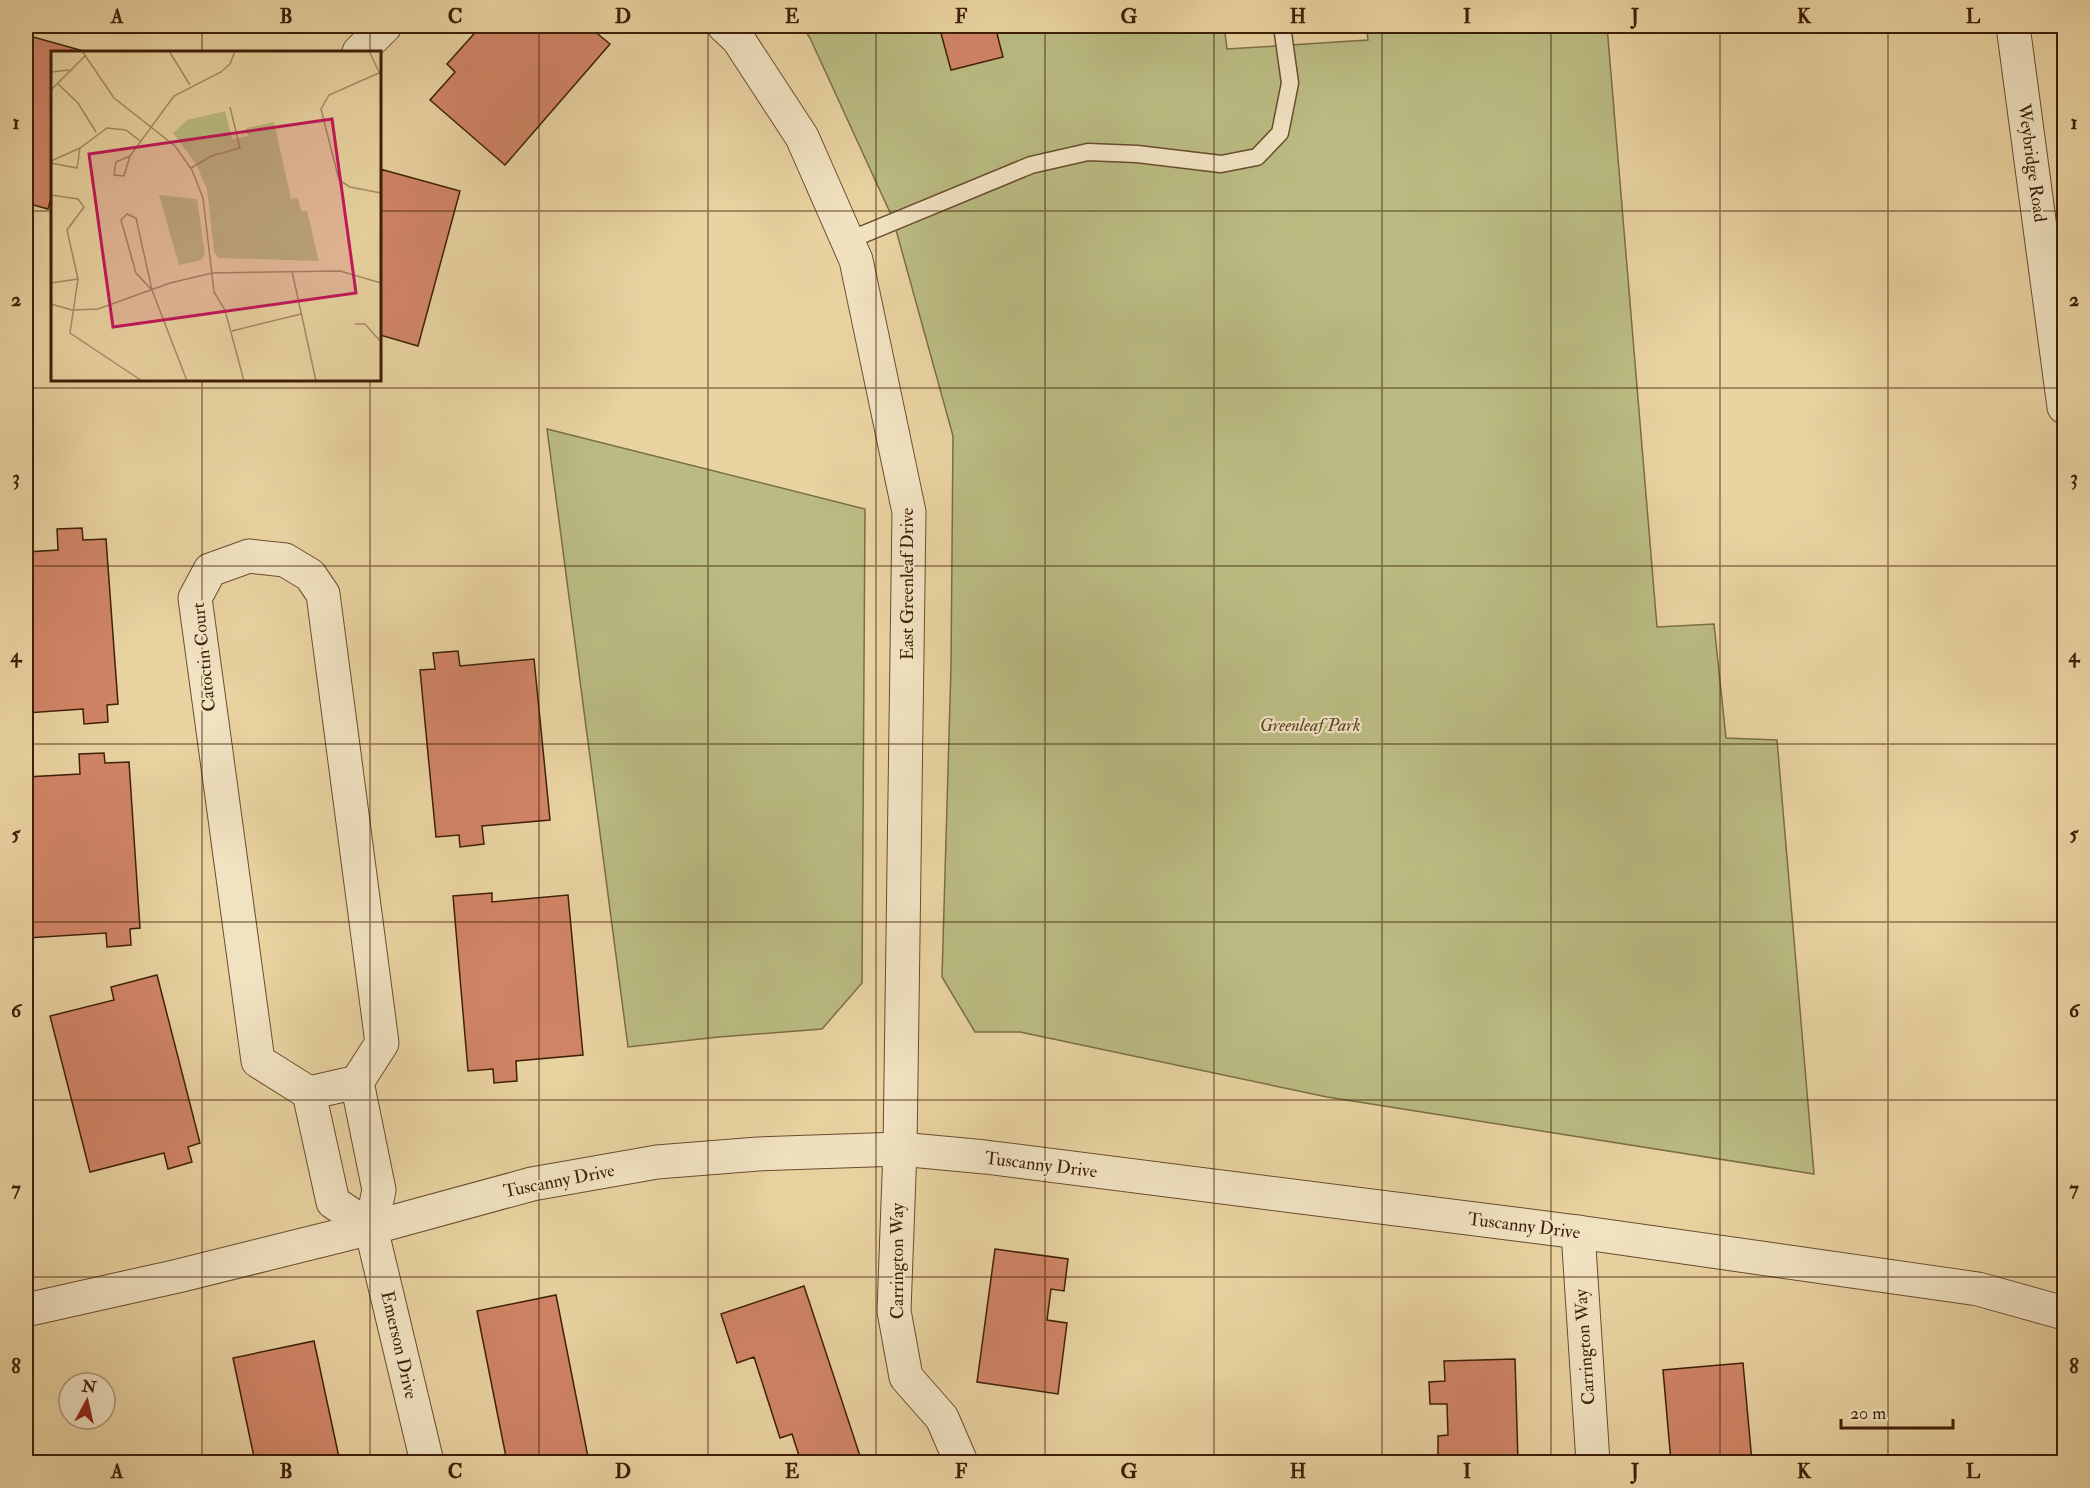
<svg xmlns="http://www.w3.org/2000/svg" width="2090" height="1488" viewBox="0 0 2090 1488" font-family="'IM FELL Double Pica',serif">
  <style>
    .green { fill: #babb82; stroke: #7c6d45; stroke-width: 1.5 }
    .building { fill: #d18567; stroke: #3e1f08; stroke-width: 1.5 }
    .lines { fill: none; stroke-linecap: round; stroke-linejoin: round }
    .service-casing { stroke: #694c2e; stroke-width: 19 }
    .minor-casing { stroke: #694c2e; stroke-width: 35 }
    .tertiary-casing { stroke: #694c2e; stroke-width: 35 }
    .service { stroke: #f1e2c2; stroke-width: 16 }
    .minor { stroke: #f1e2c2; stroke-width: 33 }
    .tertiary { stroke: #f1e2c2; stroke-width: 33 }
    .grid { fill: none; stroke: #3e1f08; stroke-width: 1.5; stroke-opacity: 0.55 }
    .labels { text-anchor: middle; dominant-baseline: central; stroke-width: 4.5; stroke-linejoin: round; paint-order: stroke }
    .street-label { font-size: 18px; fill: #3e1f08; stroke: #f1e2c2 }
    .park-label { font-size: 18px; font-style: italic; fill: #5d4626; stroke: #f1e2c2 }
    .inset-road { fill: none; stroke: #a58b64; stroke-width: 1.5 }
    .view { fill: #c2185b; fill-opacity: 0.15; stroke: #c2185b; stroke-width: 3 }
    .inset-edge { fill: none; stroke: #3e1f08; stroke-width: 3 }
    .neatline { fill: none; stroke: #3e1f08; stroke-width: 2 }
    .grid-label { font-size: 20px; text-anchor: middle; font-weight: bold; fill: #3e1f08 }
  </style>
  <rect width="100%" height="100%" fill="#e9d3a1"/>
  <filter id="stains"><feTurbulence type="fractalNoise" baseFrequency=".00333" numOctaves="4"/><feColorMatrix values="0 0 0 0 .2 0 0 0 0 .09 0 0 0 0 .02 0 0 0 .5 -.17"/></filter>
  <radialGradient id="worn" r=".72"><stop offset=".6" stop-color="#630" stop-opacity="0"/><stop offset="1" stop-color="#630" stop-opacity=".3"/></radialGradient>
  <!-- green -->
  <path class="green" d="M802 26H1224L1227 49 1368 40 1366 26H1607L1657 627 1714 624 1726 738 1777 740 1814 1174 1327 1097 1020 1032H975L942 977 951 667 953 436 893 219 810 38Z
    M547 429 865 509 862 983 822 1029 719 1037 628 1047Z"/>
  <!-- building -->
  <path class="building" d="M26 26H29L26 35 87 52H52V195L48 209 26 203Z
    M481 26H588L610 44 505 165 430 100 455 72 447 64Z
    M939 26H995L1003 57 951 70Z
    M380 169 460 191 418 346 380 335Z
    M82 528 83 540 106 539 118 704 107 705 108 722 84 724 83 709 26 713V552L58 550 57 529Z
    M458 651 460 666 534 659 550 820 482 826 484 844 460 847 459 835 436 837 420 670 435 669 433 653Z
    M104 753 105 763 129 762 140 928 130 929 131 945 107 947 106 933 27 938 26 777 80 774 79 754Z
    M492 893V902L568 895 583 1055 516 1061 517 1081 494 1083 493 1069 468 1071 453 896Z
    M157 975 200 1143 188 1147 192 1162 168 1169 164 1153 90 1172 50 1016 114 1000 111 987Z
    M995 1249 1068 1259 1064 1291 1051 1289 1047 1320 1067 1323 1058 1394 977 1382Z
    M804 1286 862 1462H801L792 1434 780 1438 754 1357 737 1363 721 1314Z
    M556 1295 589 1462H507L477 1311Z
    M314 1341 340 1462H255L233 1358Z
    M1515 1359 1518 1462H1438V1436L1448 1435 1447 1404H1430L1429 1382 1445 1381 1444 1361Z
    M1743 1363 1752 1462H1671L1663 1370Z"/>
  <g class="lines">
    <defs>
      <path id="service" d="M847 241 1031 165 1088 152 1137 154 1221 164 1257 157 1280 133 1290 83 1282 26"/>
      <path id="minor" d="M724 26 738 39 802 137 856 260 909 512 900 1149 894 1311 906 1377 942 1418 961 1462
        M2013 26 2064 407
        M359 52 385 26
        M357 1082 309 1093 258 1061 195 598 210 570 249 556 285 560 310 575 323 594 382 1043 357 1082 379 1190 371 1228 427 1462
        M309 1093 333 1202 371 1228
        M1578 1232 1593 1462"/>
      <path id="tertiary" d="M26 1310 178 1276 371 1228 532 1184 657 1162 758 1154 900 1149 985 1157 1578 1232 1978 1289 2064 1313"/>
    </defs>
    <!-- service casing -->
    <use href="#service" class="service-casing"/>
    <!-- minor casing -->
    <use href="#minor" class="minor-casing"/>
    <!-- tertiary casing -->
    <use href="#tertiary" class="tertiary-casing"/>
    <!-- service -->
    <use href="#service" class="service"/>
    <!-- minor -->
    <use href="#minor" class="minor"/>
    <!-- tertiary -->
    <use href="#tertiary" class="tertiary"/>
  </g>
  <!-- grid -->
  <path class="grid" d="M202 26V52M370 26V52M539 26V1462M708 26V1462M876 26V1462M1045 26V1462M1214 26V1462M1382 26V1462M1551 26V1462M1720 26V1462M1888 26V1462M26 211H52M380 211H2064M202 380V1462M370 380V1462M26 388H2064M26 566H2064M26 744H2064M26 922H2064M26 1100H2064M26 1277H2064"/>
  <g class="labels">
    <!-- street labels -->
    <g class="street-label">
      <text transform="translate(2032 163) rotate(82)">Weybridge Road</text>
      <text transform="translate(907 584) rotate(-90)">East Greenleaf Drive</text>
      <text transform="translate(204 657) rotate(-96)">Catoctin Court</text>
      <text transform="translate(1041 1165) rotate(7)">Tuscanny Drive</text>
      <text transform="translate(559 1181) rotate(-11)">Tuscanny Drive</text>
      <text transform="translate(1524 1226) rotate(7)">Tuscanny Drive</text>
      <text transform="translate(897 1261) rotate(-90)">Carrington Way</text>
      <text transform="translate(399 1345) rotate(77)">Emerson Drive</text>
      <text transform="translate(1585 1347) rotate(-94)">Carrington Way</text>
    </g>
    <!-- park labels -->
    <g class="park-label">
      <text x="1310" y="725">Greenleaf Park</text>
    </g>
  </g>
  <!-- overview -->
  <g transform="translate(51 51)">
    <rect width="330" height="330" fill="#e9d3a1"/>
    <path d="M174 60 181 88 197 85 195 77 223 71 240 148 247 147 250 160H256L268 210 168 207 163 201 156 138 145 113 122 82 136 69ZM108 144 146 148 154 203 150 209 128 214Z" fill="#babb82"/>
    <path class="inset-road" d="M31 0 63 47 124 95 141 119 152 147 163 241 174 259 193 330M118 0 139 34M318 0 330 25M0 21 18 19M330 21 278 44 270 58 288 129 299 136 330 142M6 32 27 52 45 81M0 39 35 4M79 105 123 45 170 21 179 13 184 0M79 105 73 125 63 124 65 111ZM0 110 29 97 56 77 75 79 89 90M0 112 26 117 29 97M140 117 160 105 189 97 179 56M0 144 27 148 33 156 16 179 27 228 19 282 91 330M241 220 265 330M0 232 27 228M101 239 85 222 70 169 76 163 85 167 101 239 136 330M0 253 21 259 47 258 119 232 161 222 289 220 330 232M304 273H314L330 291M181 280 250 263"/>
    <path class="view" d="M281 68 305 242 62 276 38 103Z"/>
    <rect width="330" height="330" class="inset-edge"/>
  </g>
  <!-- margin -->
  <rect width="2090" height="1488" fill="none" stroke="#e9d3a1" stroke-width="66"/>
  <!-- north arrow -->
  <g transform="translate(87 1401) rotate(8)"><circle r="28" fill="#f1e2c2" stroke="#a99478" stroke-width="1.5"/>
  <path d="M0-4.5L10 22L0 15L-10 22Z" fill="#8f2418"/>
  <text y="-9" font-size="16" font-weight="bold" text-anchor="middle" fill="#3e1f08">N</text>
  </g>
  <!-- scale -->
  <path d="M1841 1419v9h112v-9" fill="none" stroke="#3e1f08" stroke-width="3"/>
  <text x="1850" y="1419" font-size="18" fill="#3e1f08" stroke="#f1e2c2" stroke-width="4.5" paint-order="stroke">20 m</text>
  <rect x="33" y="33" width="2024" height="1422" class="neatline"/>
  <g class="grid-label">
    <text x="117" y="23">A</text>
    <text x="286" y="23">B</text>
    <text x="455" y="23">C</text>
    <text x="623" y="23">D</text>
    <text x="792" y="23">E</text>
    <text x="961" y="23">F</text>
    <text x="1129" y="23">G</text>
    <text x="1298" y="23">H</text>
    <text x="1467" y="23">I</text>
    <text x="1635" y="23">J</text>
    <text x="1804" y="23">K</text>
    <text x="1973" y="23">L</text>
    <text x="16" y="129">1</text>
    <text x="2074" y="129">1</text>
    <text x="16" y="306">2</text>
    <text x="2074" y="306">2</text>
    <text x="16" y="484">3</text>
    <text x="2074" y="484">3</text>
    <text x="16" y="662">4</text>
    <text x="2074" y="662">4</text>
    <text x="16" y="840">5</text>
    <text x="2074" y="840">5</text>
    <text x="16" y="1017">6</text>
    <text x="2074" y="1017">6</text>
    <text x="16" y="1195">7</text>
    <text x="2074" y="1195">7</text>
    <text x="16" y="1373">8</text>
    <text x="2074" y="1373">8</text>
    <text x="117" y="1478">A</text>
    <text x="286" y="1478">B</text>
    <text x="455" y="1478">C</text>
    <text x="623" y="1478">D</text>
    <text x="792" y="1478">E</text>
    <text x="961" y="1478">F</text>
    <text x="1129" y="1478">G</text>
    <text x="1298" y="1478">H</text>
    <text x="1467" y="1478">I</text>
    <text x="1635" y="1478">J</text>
    <text x="1804" y="1478">K</text>
    <text x="1973" y="1478">L</text>
  </g>
  <rect width="100%" height="100%" filter="url(#stains)"/>
  <rect width="100%" height="100%" fill="url(#worn)"/>
</svg>
